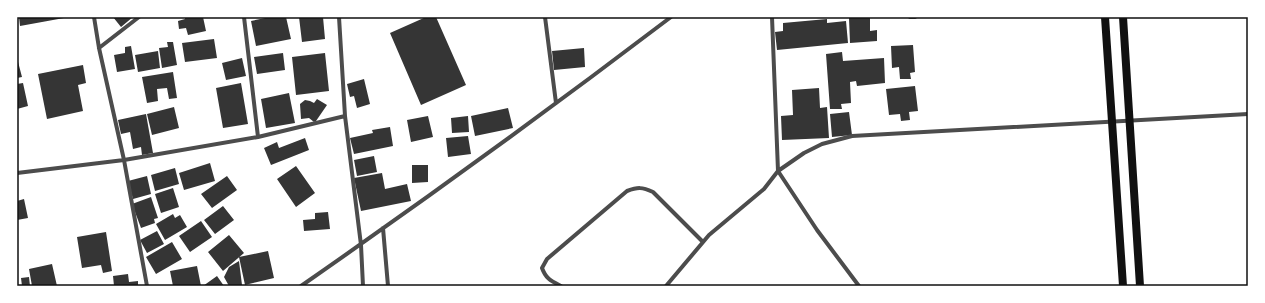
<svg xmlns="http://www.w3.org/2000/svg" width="1265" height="303" viewBox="0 0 1265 303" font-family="'Sofia Sans Condensed',sans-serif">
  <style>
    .building { fill: #353535 }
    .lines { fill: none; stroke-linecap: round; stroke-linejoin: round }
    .minor { stroke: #4c4c4c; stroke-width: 4 }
    .secondary { stroke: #111; stroke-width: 8 }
    .neatline { fill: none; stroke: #111; stroke-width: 1.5 }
  </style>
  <rect width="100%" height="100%" fill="#fff"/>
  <!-- building -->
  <path class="building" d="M19 17H64V18L20 26Z
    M113 17H133L121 27Z
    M185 17H203L206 31 188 35 186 28 179 29 178 21 185 19Z
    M270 17H286L291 39 256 46 251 21Z
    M299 17H323L325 39 302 42Z
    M426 17H436L466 85 421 105 390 33Z
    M866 17H870V31L877 30V41L850 43 849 18Z
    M827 19V23L846 21 848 43 777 50 775 32 783 31V23Z
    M214 39 217 58 185 62 182 43Z
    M167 42H173L177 65 162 68 159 48 168 47Z
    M913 45 915 72 910 73 911 79H900L899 67 892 68 891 46Z
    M131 46 135 69 117 72 114 55 125 53V47Z
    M584 48 585 67 554 70 552 51Z
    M158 51 160 68 138 72 135 55Z
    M842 52 843 61 884 58 885 83 857 86 856 81 850 82 851 103 841 104 842 109H830L826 54Z
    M283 53 285 70 257 74 254 57Z
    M325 53 329 91 296 95 292 57Z
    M17 58 22 77 17 78Z
    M242 58 246 76 226 80 222 63Z
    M83 65 86 83 78 85 83 111 47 119 38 74Z
    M173 72 177 98 169 99 167 88 157 89 158 101 147 103 142 77Z
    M364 79 370 104 357 108 354 96 350 97 347 84Z
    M23 83 28 106 17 109V84Z
    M241 83 248 124 223 128 216 88Z
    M915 86 918 111 909 112 910 120 901 121 900 114 889 115 886 89Z
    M819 88 820 108 827 107 829 138 782 140 781 116 793 115 792 90Z
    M289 93 295 123 266 128 261 99Z
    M317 99 327 105 316 121 314 122 309 118 301 119 300 104 305 100 310 101 314 103Z
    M174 107 179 128 152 135 147 114Z
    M508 108 513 128 475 136 471 116Z
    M849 112 852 135 832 137 830 114Z
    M146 114 153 153 142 155 141 147 133 149 130 132 121 134 118 120Z
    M428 116 433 137 411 142 407 120Z
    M468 116 469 132 452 133 451 118Z
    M390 127 393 146 354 154 350 138 373 133 372 130Z
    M468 136 471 154 448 157 446 138Z
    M305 138 309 150 271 165 264 148 277 142 279 148Z
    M374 156 377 172 357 176 354 160Z
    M210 163 215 181 184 190 179 173Z
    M412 165H428V182L412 183Z
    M296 166 315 193 296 207 277 179Z
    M175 168 179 184 155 191 151 175Z
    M382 173 385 189 407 184 411 201 361 211 354 178Z
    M147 176 151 194 133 199 128 181Z
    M227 176 237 190 212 208 201 194Z
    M173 188 179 207 161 213 155 194Z
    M151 197 158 218 154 219 155 223 141 228 132 204Z
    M24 199 28 218 17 220V201Z
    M223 206 234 220 215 234 204 220Z
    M328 212 330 229 304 231 303 220 315 219V213Z
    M173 214 175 218 180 215 187 227 165 240 156 224Z
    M201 221 212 237 190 252 179 236Z
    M157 231 164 244 147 253 140 240Z
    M106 232 112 271 103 273 101 265 82 268 77 237Z
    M229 235 244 253 223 271 208 252Z
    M172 242 182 259 156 274 146 257Z
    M268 251 274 278 245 285 239 257Z
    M239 261 242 285 229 286 224 277 229 267Z
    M52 264 57 286H32L29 269Z
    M197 266 201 286H173L170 271Z
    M128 274 129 282 138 281V286H114L113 276Z
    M217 276 224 286H203Z
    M29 277 30 286H22L21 278Z"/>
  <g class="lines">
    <!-- minor -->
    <path class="minor" d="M94 17 99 48 124 160 147 286
      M244 17 258 137
      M339 17 345 116 361 245 363 286
      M545 17 556 103
      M772 17 778 171 817 230 859 286
      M910 17H915
      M99 48 139 17
      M17 173 124 160 258 137 345 116
      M383 228 388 286
      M301 286C426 199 550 109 671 17
      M561 286C551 281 546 279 542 268L547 259 627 191C638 187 642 187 653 192L703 242
      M666 286 709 235 764 189 778 171 804 153 822 144 852 136 1248 114"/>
    <!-- secondary -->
    <path class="secondary" d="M1105 17 1123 286
      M1123 17 1140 286"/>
  </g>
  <!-- border -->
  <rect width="1265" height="303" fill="none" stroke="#ffffff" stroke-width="36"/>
  <rect x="18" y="18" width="1229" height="267" class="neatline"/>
</svg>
